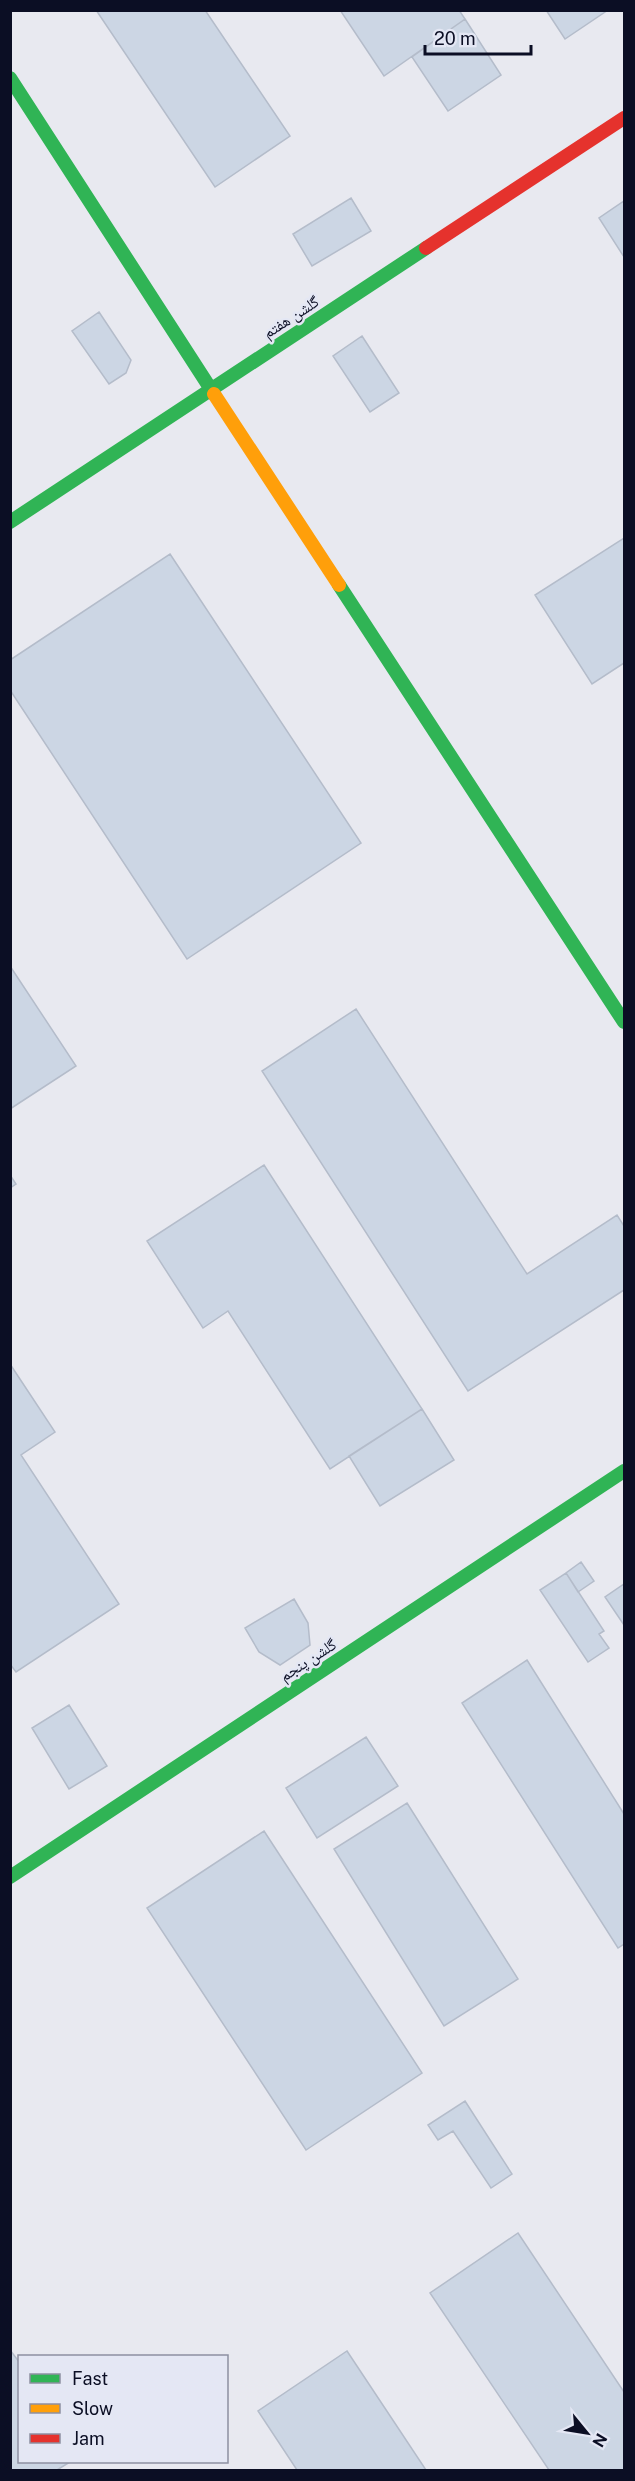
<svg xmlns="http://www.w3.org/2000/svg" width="635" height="2481" viewBox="0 0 635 2481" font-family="'Public Sans','Noto Naskh Arabic',sans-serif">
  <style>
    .building { fill: #ccd6e4; stroke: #b4bcca; stroke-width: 1.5 }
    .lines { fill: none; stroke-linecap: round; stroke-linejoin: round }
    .fast { stroke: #30b455; stroke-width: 14 }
    .slow { stroke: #ff9f0a; stroke-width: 14 }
    .jam { stroke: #e5322d; stroke-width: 14 }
    .labels { text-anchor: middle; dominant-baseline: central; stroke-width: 5; stroke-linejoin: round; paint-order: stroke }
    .street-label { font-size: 16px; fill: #0b0e24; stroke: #e4e7f4 }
  </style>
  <rect width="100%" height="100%" fill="#e8e9f0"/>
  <!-- building -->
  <path class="building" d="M96 10H205L290 136 215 187Z
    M340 10H459L465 19 384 76Z
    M546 10H608L565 39Z
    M465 19 501 75 448 111 412 57Z
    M351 198 371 231 312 266 293 234Z
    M624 201V257L599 218Z
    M99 312 131 360 126 373 109 384 72 331Z
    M362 336 399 393 370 412 333 356Z
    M624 538V663L592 684 535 595Z
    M170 554 361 843 187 959 10 690V660Z
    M10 966 76 1066 10 1109Z
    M356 1009 527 1274 617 1215 624 1226V1290L468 1391 262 1071Z
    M264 1165 422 1409 330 1469 228 1311 203 1328 147 1241Z
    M10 1175 16 1184 10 1188Z
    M10 1364 55 1432 21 1455 119 1604 16 1672 10 1664Z
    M422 1409 454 1460 380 1506 349 1456Z
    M581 1562 594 1581 578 1592 566 1573Z
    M566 1573 604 1631 599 1634 609 1648 588 1662 540 1590Z
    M624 1584V1625L605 1597Z
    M294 1599 308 1623 310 1645 280 1665 259 1652 245 1628Z
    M527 1660 624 1814V1944L618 1948 462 1703Z
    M69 1705 107 1766 69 1789 32 1728Z
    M366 1737 398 1786 317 1838 286 1788Z
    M407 1803 518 1979 444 2026 334 1849Z
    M264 1831 422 2073 306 2150 147 1908Z
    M465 2101 512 2174 491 2188 453 2131 438 2140 428 2125Z
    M518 2233 624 2392V2470H549L430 2293Z
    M10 2350 20 2363V2462H70L57 2470H10Z
    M347 2351 426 2470H297L258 2411Z"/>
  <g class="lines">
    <!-- fast -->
    <path class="fast" d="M10 78 214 394
      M10 522 426 248
      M339 585 624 1022
      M10 1877 624 1471"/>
    <!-- slow -->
    <path class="slow" d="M214 394 339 585"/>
    <!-- jam -->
    <path class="jam" d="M426 248 624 118"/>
  </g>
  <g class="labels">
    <!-- street labels -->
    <g class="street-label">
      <text transform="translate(291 317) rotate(-33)">گلشن هفتم</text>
      <text transform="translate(308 1660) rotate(-33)">گلشن پنجم</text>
    </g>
  </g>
  <!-- border -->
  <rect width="635" height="2481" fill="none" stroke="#0b0e24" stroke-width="24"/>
  <!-- legend -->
  <rect x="18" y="2355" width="210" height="108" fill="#e4e7f4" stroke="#8d90a1" stroke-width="1.5"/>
  <rect x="30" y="2374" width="30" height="9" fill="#30b455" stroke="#8d90a1" stroke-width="1.5"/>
  <text x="72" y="2385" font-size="18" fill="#0b0e24">Fast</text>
  <rect x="30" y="2404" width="30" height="9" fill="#ff9f0a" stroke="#8d90a1" stroke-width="1.5"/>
  <text x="72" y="2415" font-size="18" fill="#0b0e24">Slow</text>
  <rect x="30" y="2434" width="30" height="9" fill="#e5322d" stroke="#8d90a1" stroke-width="1.5"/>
  <text x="72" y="2445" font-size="18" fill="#0b0e24">Jam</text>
  <!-- north arrow -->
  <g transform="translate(587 2433) rotate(120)" stroke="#e4e7f4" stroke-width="4.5" paint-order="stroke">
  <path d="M0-4.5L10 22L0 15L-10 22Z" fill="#0b0e24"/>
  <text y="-9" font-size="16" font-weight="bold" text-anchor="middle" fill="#0b0e24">N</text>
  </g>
  <!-- scale -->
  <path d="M425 45v9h106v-9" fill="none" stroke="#0b0e24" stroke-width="3"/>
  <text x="434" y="45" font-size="18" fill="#0b0e24" stroke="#e4e7f4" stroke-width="4.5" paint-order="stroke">20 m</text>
</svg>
